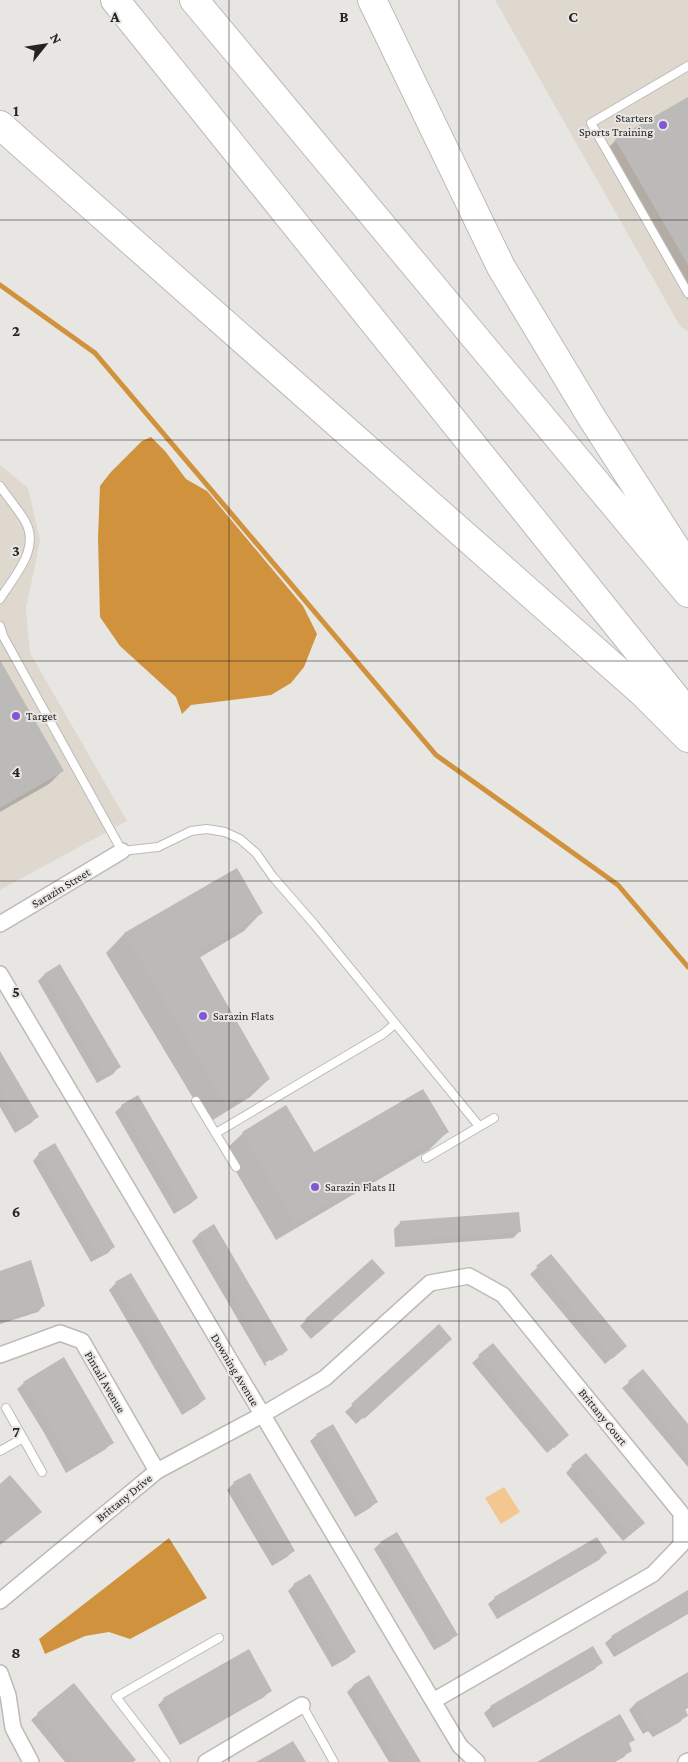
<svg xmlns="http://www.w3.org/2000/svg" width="688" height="1762" viewBox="0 0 688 1762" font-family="'Crimson Pro',serif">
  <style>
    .built { fill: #dfd8cf }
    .green { fill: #f4c790 }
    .water { fill: #d0923c }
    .shadow { fill: #0003 }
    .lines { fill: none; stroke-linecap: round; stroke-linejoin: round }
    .stream { stroke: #d0923c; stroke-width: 5 }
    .building { fill: #bcbab8 }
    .lane-casing { stroke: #bdbab8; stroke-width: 10 }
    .street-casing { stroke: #bdbab8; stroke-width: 18 }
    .highway-casing { stroke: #bdbab8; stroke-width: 30 }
    .lane { stroke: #fff; stroke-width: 8 }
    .street { stroke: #fff; stroke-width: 15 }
    .highway { stroke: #fff; stroke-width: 28 }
    .grid { fill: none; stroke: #252423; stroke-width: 1; stroke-opacity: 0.55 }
    .poi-dot { fill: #8357d1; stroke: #e8e6e3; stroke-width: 2 }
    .labels { text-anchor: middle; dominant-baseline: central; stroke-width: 4; stroke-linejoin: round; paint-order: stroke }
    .poi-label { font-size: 12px; fill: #252423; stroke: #e8e6e3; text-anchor: start }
    .street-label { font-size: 12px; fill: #252423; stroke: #e8e6e3 }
    .grid-label { font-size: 16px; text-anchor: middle; font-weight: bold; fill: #252423; stroke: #e8e6e3; stroke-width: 4; stroke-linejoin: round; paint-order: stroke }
  </style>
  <rect width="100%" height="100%" fill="#e8e6e3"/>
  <!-- built -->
  <path class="built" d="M495 0H688V332L680 326Z
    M0 465 28 488 40 540 26 609 30 653 127 821 0 890Z"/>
  <!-- green -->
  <path class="green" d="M504 1487 520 1512 501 1524 485 1498Z"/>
  <!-- water -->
  <path class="water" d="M151 437 165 451 186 479 207 491 303 606 317 634 304 667 291 683 271 695 191 705 182 714 176 697 120 646 100 617 98 538 100 486 110 473 142 441Z
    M169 1538 207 1598 130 1639 109 1632 85 1636 45 1654 39 1639Z"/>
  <!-- shadow -->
  <path class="shadow" d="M688 98V300L603 153 616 140Z
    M0 663 62 771 49 784 0 812Z
    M236 870 262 912 244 931 199 958 269 1079 250 1097 208 1123 106 953 124 934Z
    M60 966 119 1067 113 1074 97 1083 38 981 44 975Z
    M0 1053 37 1117 31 1123 15 1133 0 1107Z
    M122 1106 197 1198 190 1204 174 1214 115 1112Z
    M447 1132 429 1150 276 1240 224 1151 243 1133 314 1153Z
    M39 1154 114 1246 108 1253 91 1262 33 1161Z
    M400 1223 519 1232 513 1238 395 1247 394 1229Z
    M214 1225 287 1350 281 1356V1353L265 1363 267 1365 265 1366 192 1241 198 1235Z
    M551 1256 619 1352 605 1364 530 1274Z
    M0 1271 44 1305 38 1312 0 1324Z
    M131 1275 204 1399 198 1405 182 1415 109 1290 116 1283Z
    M377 1279 311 1339 300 1326 306 1320Z
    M439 1326 444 1345 356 1424 345 1412Z
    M492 1345 561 1441 547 1453 472 1363Z
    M643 1371 688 1425V1467L622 1388Z
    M24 1383 112 1442 106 1449 66 1473 43 1431 17 1389Z
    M317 1435 376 1502 370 1508 355 1517 310 1441Z
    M572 1466 637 1529 623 1541 566 1473Z
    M249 1474 294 1550 287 1557 272 1566 227 1490 234 1483Z
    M380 1543 456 1634 450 1641 434 1650 374 1549Z
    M605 1553 599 1560 497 1619 488 1604 495 1598Z
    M294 1585 354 1652 348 1658 332 1667 288 1591Z
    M688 1591V1614L614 1657 605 1643 612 1637Z
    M601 1662 595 1669 493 1728 484 1713 491 1707Z
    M688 1673V1708L684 1710 686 1715 680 1722 653 1737 648 1731 643 1734 629 1710 635 1704Z
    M369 1676 420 1762H389L347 1692 353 1686Z
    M73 1684 132 1762H65L31 1720Z
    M271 1690 264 1697 180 1745 158 1705 164 1699Z
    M633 1740 628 1744 630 1750 624 1757 615 1762H540Z"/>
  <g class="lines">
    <!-- stream -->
    <path class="stream" d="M0 285 95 353 436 755 618 885 688 967"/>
  </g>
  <!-- building -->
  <path class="building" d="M688 97V265L615 139Z
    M0 660 64 771 0 808Z
    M237 868 263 913 197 952 270 1079 227 1106 124 933Z
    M60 964 121 1067 103 1077 44 974Z
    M0 1051 39 1117 21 1127 0 1089Z
    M423 1089 449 1132 295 1223 242 1132 286 1105 314 1152Z
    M138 1095 198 1198 181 1208 121 1105Z
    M55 1143 115 1247 98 1257 38 1153Z
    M519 1212 521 1232 401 1241 400 1221Z
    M214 1224 288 1350 271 1361 198 1234Z
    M551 1254 627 1346 612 1359 536 1266Z
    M372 1259 385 1273 318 1333 305 1319Z
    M31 1260 45 1306 0 1321V1271Z
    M131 1273 206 1399 189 1409 115 1282Z
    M439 1324 452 1339 364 1419 351 1404Z
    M493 1343 569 1435 554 1448 478 1355Z
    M64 1357 114 1443 73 1467 49 1424 23 1382Z
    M643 1369 688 1424V1454L628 1381Z
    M333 1424 378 1502 362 1511 316 1434Z
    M586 1453 645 1523 630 1535 571 1465Z
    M250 1473 295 1551 279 1560 233 1482Z
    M10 1475 42 1512 0 1545V1484Z
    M397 1532 458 1635 441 1645 380 1542Z
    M597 1537 607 1553 503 1614 494 1597Z
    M310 1574 356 1652 339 1661 293 1584Z
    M688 1590V1613L620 1652 611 1636Z
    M593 1646 603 1663 500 1723 490 1706Z
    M249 1649 272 1691 186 1739 163 1698Z
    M688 1672V1706L685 1708 688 1716 660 1731 655 1726 650 1729 635 1703Z
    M369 1675 398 1724 421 1762H399L382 1734 353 1685Z
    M74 1683 136 1760 133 1762H76L37 1713Z
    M620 1714 635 1740 629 1743 632 1751 618 1759 612 1762H537Z
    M293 1741 306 1762H256L274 1752Z"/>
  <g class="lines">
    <defs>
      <path id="lane" d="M688 66 591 123 688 293
        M0 486C8 498 18 509 25 521 41 549 14 576 0 599
        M0 626 3 636 122 851 158 847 191 831 207 829 225 832 240 839 256 853 273 877 314 924 479 1126
        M196 1101 236 1167
        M216 1133 383 1034 395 1024
        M426 1158 494 1118
        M23 1438 42 1472
        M0 1451 23 1438 6 1408
        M302 1705 334 1762
        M166 1762 116 1697 219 1638"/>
      <path id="street" d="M0 924 122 851
        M0 974 433 1701 460 1746 477 1762
        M0 1355 60 1333 82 1341 157 1471
        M0 1601 157 1471 262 1415 325 1378 430 1283 469 1276 503 1295 681 1513V1545L653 1574 433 1701
        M0 1673 8 1695 13 1728 31 1762
        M206 1762 302 1705
        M686 1762 688 1761"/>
      <path id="highway" d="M115 0 688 713
        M194 0 688 593
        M372 0 501 267 592 418 688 567
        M0 125 643 693 688 738"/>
    </defs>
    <!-- lane casing -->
    <use href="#lane" class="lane-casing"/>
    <!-- street casing -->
    <use href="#street" class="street-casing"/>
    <!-- highway casing -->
    <use href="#highway" class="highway-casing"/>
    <!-- lane -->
    <use href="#lane" class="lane"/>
    <!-- street -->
    <use href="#street" class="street"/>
    <!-- highway -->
    <use href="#highway" class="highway"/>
  </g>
  <!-- grid -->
  <path class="grid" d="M229 0V1762M459 0V1762M0 220H688M0 440H688M0 661H688M0 881H688M0 1101H688M0 1321H688M0 1542H688"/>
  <!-- markers -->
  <g class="poi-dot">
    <circle cx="663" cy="125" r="5"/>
    <circle cx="16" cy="716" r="5"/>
    <circle cx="203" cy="1016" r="5"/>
    <circle cx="315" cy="1187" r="5"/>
  </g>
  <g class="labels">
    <!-- poi labels -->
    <g class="poi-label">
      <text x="653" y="118" text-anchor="end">Starters<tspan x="653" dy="14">Sports Training</tspan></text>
      <text x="26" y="716">Target</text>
      <text x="213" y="1016">Sarazin Flats</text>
      <text x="325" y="1187">Sarazin Flats II</text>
    </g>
    <!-- street labels -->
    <g class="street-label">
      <text transform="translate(61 888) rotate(-31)">Sarazin Street</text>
      <text transform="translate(235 1370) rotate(59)">Downing Avenue</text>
      <text transform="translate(105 1382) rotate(60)">Pintail Avenue</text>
      <text transform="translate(603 1417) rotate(51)">Brittany Court</text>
      <text transform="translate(124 1498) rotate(-39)">Brittany Drive</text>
    </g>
  </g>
  <g class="grid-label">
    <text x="115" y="22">A</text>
    <text x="344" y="22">B</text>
    <text x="573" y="22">C</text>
    <text x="16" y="116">1</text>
    <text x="16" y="336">2</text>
    <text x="16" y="556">3</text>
    <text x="16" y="777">4</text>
    <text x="16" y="997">5</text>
    <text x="16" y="1217">6</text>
    <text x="16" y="1437">7</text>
    <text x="16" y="1658">8</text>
  </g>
  <!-- north arrow -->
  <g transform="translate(45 45) rotate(60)" stroke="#e8e6e3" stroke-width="4" paint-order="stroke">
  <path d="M0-4L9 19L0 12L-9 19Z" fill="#252423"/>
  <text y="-8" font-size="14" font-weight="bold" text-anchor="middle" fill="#252423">N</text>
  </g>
</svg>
